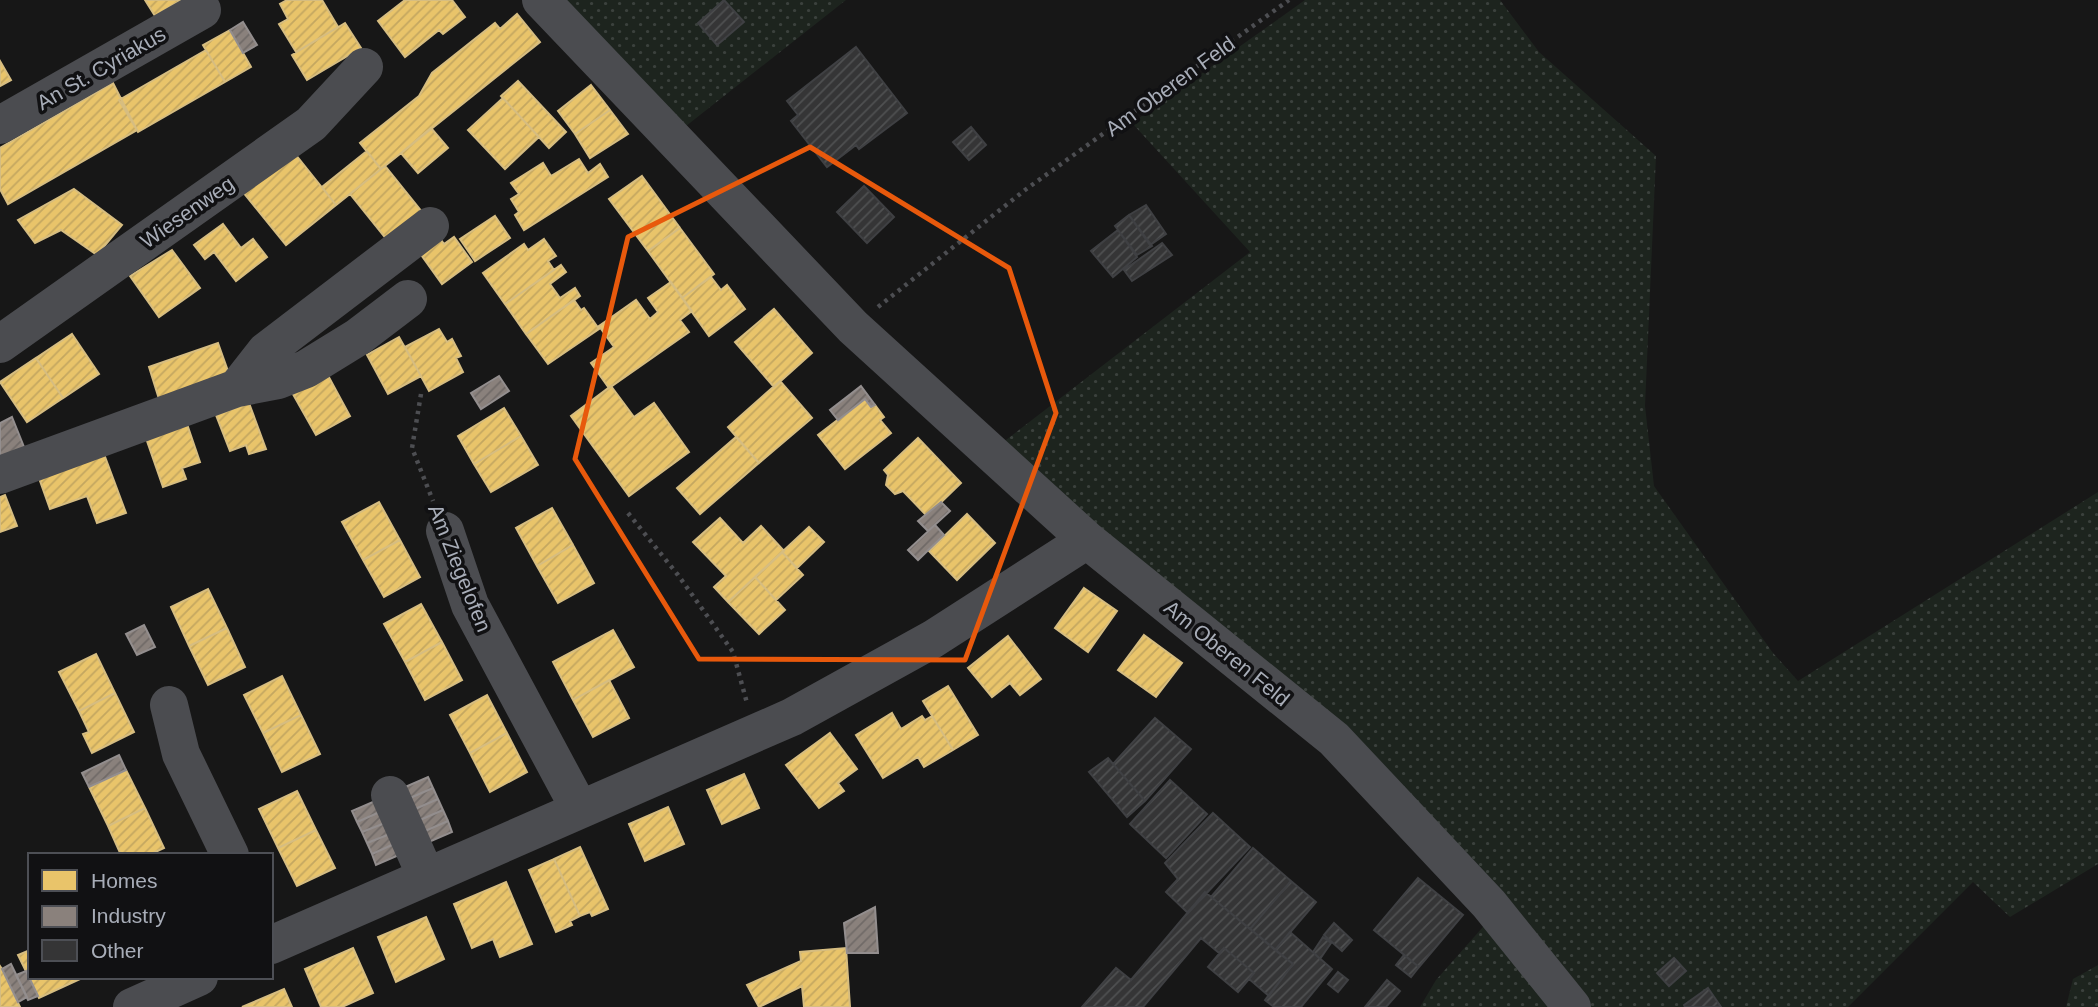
<svg xmlns="http://www.w3.org/2000/svg" width="2098" height="1007" viewBox="0 0 2098 1007" font-family="Arial,sans-serif">
  <style>
    .grass { fill: url(#grass-dots) }
    .homes { fill: url(#homes-hatch); stroke: #d6bd81; stroke-width: 2 }
    .industry { fill: url(#industry-hatch); stroke: #938e8e; stroke-width: 2 }
    .building { fill: url(#building-hatch); stroke: #3f4043; stroke-width: 2 }
    .lines { fill: none; stroke-linecap: round; stroke-linejoin: round }
    .path { stroke: #4d4e52; stroke-width: 4.5; stroke-dasharray: 3.5 5; stroke-linecap: butt }
    .minor { stroke: #4b4c50; stroke-width: 38 }
    .marked { fill: none; stroke: #e8590c; stroke-width: 5; stroke-linejoin: round }
    .labels { text-anchor: middle; dominant-baseline: central; stroke-width: 7; stroke-linejoin: round; paint-order: stroke }
    .street-label { font-size: 21px; fill: #a8adb8; stroke: #111113 }
  </style>
  <defs>
    <pattern id="grass-dots" width="8" height="8" patternUnits="userSpaceOnUse" patternTransform="scale(1.75)"><rect width="8" height="8" fill="#1d241e"/><path d="M2 2h.1M6 6h.1" fill="none" stroke="#3b413d" stroke-width="1.8" stroke-linecap="round"/></pattern>
    <pattern id="homes-hatch" width="6" height="6" patternUnits="userSpaceOnUse" patternTransform="scale(1.75)"><rect width="6" height="6" fill="#e9c46a"/><path d="M-1 1l2-2M0 6l6-6M5 7l2-2" fill="none" stroke="#c4a760"/></pattern>
    <pattern id="industry-hatch" width="6" height="6" patternUnits="userSpaceOnUse" patternTransform="scale(1.75)"><rect width="6" height="6" fill="#8a817c"/><path d="M-1 1l2-2M0 6l6-6M5 7l2-2" fill="none" stroke="#706a67"/></pattern>
    <pattern id="building-hatch" width="6" height="6" patternUnits="userSpaceOnUse" patternTransform="scale(1.75)"><rect width="6" height="6" fill="#353536"/><path d="M-1 1l2-2M0 6l6-6M5 7l2-2" fill="none" stroke="#4f5051"/></pattern>
  </defs>
  <rect width="100%" height="100%" fill="#171717"/>
  <!-- grass -->
  <path class="grass" d="M555 0H846L681 130Z
    M1305 0H1500L1539 52 1656 156 1645 406 1654 486 1773 653 1798 681 2098 492V864L2010 917 1973 882 1848 1007H1588L1002 443 1250 252 1132 123Z
    M1490 919 1560 1007H1420L1436 980Z
    M2098 965V1007H2066L2073 979Z"/>
  <!-- homes -->
  <path class="homes" d="M145 0H181L155 16Z
    M287 0H322L338 27 296 52 279 24 288 19 280 4Z
    M405 0H452L465 17 443 34 439 30 405 57 378 21Z
    M517 14 540 42 381 169 360 143 419 96 432 73 495 23 500 29Z
    M345 23 361 48 307 80 292 55Z
    M230 30 251 67 225 82 203 45Z
    M206 50 225 82 138 132 119 100Z
    M0 61 11 80 0 86Z
    M518 81 566 132 549 148 501 96Z
    M113 83 137 130 8 204 0 189V148Z
    M591 85 610 110 575 134 558 111Z
    M503 98 539 137 505 169 468 130Z
    M610 110 628 134 590 158 575 134Z
    M431 128 448 148 418 173 401 153Z
    M292 150 336 205 286 245 242 191Z
    M367 151 381 169 336 205 322 187Z
    M579 159 588 173 600 164 608 177 524 230 515 215 519 212 511 199 519 194 511 183 543 163 551 176Z
    M385 166 427 218 392 246 350 194Z
    M642 176 680 228 648 251 609 199Z
    M74 189 122 225 97 255 61 230 35 243 18 220Z
    M495 216 510 238 475 261 460 239Z
    M223 224 241 248 253 239 267 257 236 281 214 252 205 259 194 245Z
    M680 228 714 274 682 298 648 251Z
    M434 230 444 244 454 237 472 262 442 284 414 245Z
    M544 239 556 256 548 261 554 270 505 304 483 273 524 244 528 250Z
    M172 250 200 288 159 317 130 276Z
    M561 265 566 272 550 284 560 298 575 288 580 296 526 334 505 304Z
    M711 277 721 290 727 285 745 309 709 336 682 298Z
    M671 282 692 311 680 320 689 332 609 388 591 363 614 347 599 326 636 300 650 319 658 312 648 298Z
    M574 300 581 310 584 308 599 329 548 364 526 334Z
    M774 309 812 353 774 387 735 342Z
    M439 329 447 342 452 339 461 356 456 358 463 372 429 391 405 347Z
    M72 334 99 374 63 398 36 358Z
    M399 337 421 376 388 394 367 355Z
    M218 343 229 374 159 399 149 367Z
    M36 358 63 398 27 422 0 382Z
    M325 370 350 416 316 435 290 389Z
    M780 381 812 418 759 463 728 427Z
    M611 386 634 417 654 403 689 452 629 496 571 416Z
    M865 399 871 407 875 405 884 417 880 420 891 433 845 469 818 435Z
    M249 403 266 449 249 454 246 445 230 451 216 415Z
    M504 408 521 436 474 464 458 436Z
    M187 424 200 462 182 468 186 479 163 487 146 438Z
    M521 436 538 465 491 492 474 464Z
    M736 437 759 463 700 514 677 488Z
    M918 438 961 483 927 516 903 491 895 494 886 485 888 475 884 470Z
    M104 454 126 513 97 523 87 496 50 509 39 478Z
    M5 495 17 526 0 532V497Z
    M379 502 400 540 363 560 342 522Z
    M552 508 573 545 537 566 516 528Z
    M967 514 995 543 957 580 929 551Z
    M720 518 743 543 761 526 784 551 728 602 714 587 726 576 693 542Z
    M809 527 824 542 797 568 782 552Z
    M400 540 420 577 384 597 363 560Z
    M573 545 594 583 558 603 537 566Z
    M782 552 803 575 776 600 755 577Z
    M755 577 785 610 759 634 728 602Z
    M1084 588 1117 611 1088 652 1055 628Z
    M208 589 227 628 189 646 171 607Z
    M421 604 442 642 405 662 384 624Z
    M227 628 245 667 208 685 189 646Z
    M613 630 634 667 573 700 553 662Z
    M1144 635 1182 663 1156 697 1118 670Z
    M1008 636 1041 679 1020 695 1010 683 992 697 968 668Z
    M442 642 462 680 425 700 405 662Z
    M96 654 115 693 79 711 59 672Z
    M282 676 301 715 263 733 244 695Z
    M609 680 629 718 593 737 573 700Z
    M948 686 978 735 953 750 923 701Z
    M115 693 134 732 92 753 83 734 89 732 79 711Z
    M487 695 507 733 470 753 450 715Z
    M892 713 901 729 922 716 925 720 932 716 953 750 924 767 918 757 883 778 856 735Z
    M301 715 320 754 282 772 263 733Z
    M507 733 527 772 490 792 470 753Z
    M830 733 857 769 838 783 844 791 819 808 786 765Z
    M126 770 145 808 108 826 89 787Z
    M744 774 759 808 722 824 707 790Z
    M297 791 316 830 278 848 259 809Z
    M668 807 684 844 645 861 629 824Z
    M145 808 164 848 149 855H121L108 826Z
    M316 830 335 868 297 886 278 848Z
    M580 847 608 909 592 916 590 912 580 916 554 859Z
    M554 859 580 916 570 921 572 925 556 932 529 870Z
    M506 882 532 944 500 957 493 939 472 948 454 904Z
    M426 917 444 959 396 982 378 937Z
    M353 948 373 993 342 1007H321L305 969Z
    M846 948 850 1007H804L802 986 759 1007 747 985 801 961 800 952Z
    M30 950V977L80 979 39 998 18 955Z
    M0 966 2 969 20 1007H0Z
    M284 989 292 1007H242Z"/>
  <!-- industry -->
  <path class="industry" d="M243 22 257 45 243 53 230 30Z
    M499 376 509 391 481 409 471 393Z
    M861 386 875 405 871 407 865 399 838 420 830 410Z
    M12 417 24 447 0 458V423Z
    M941 502 950 511 928 531 918 521Z
    M935 525 944 535 918 560 908 550Z
    M144 625 155 647 137 655 126 634Z
    M119 755 126 770 89 787 82 773Z
    M428 777 433 788 410 798 405 787Z
    M433 788 438 799 415 809 410 798Z
    M438 799 443 810 420 820 415 809Z
    M375 801 380 812 357 822 352 811Z
    M443 810 448 821 425 831 420 820Z
    M380 812 385 823 362 832 357 822Z
    M448 821 452 832 429 842 425 831Z
    M385 823 390 834 367 843 362 832Z
    M390 834 394 844 372 854 367 843Z
    M394 844 399 855 376 865 372 854Z
    M875 907 878 953H847L844 923Z
    M11 964 27 997 18 1002 2 969Z
    M26 971 38 996 28 1000 16 975Z"/>
  <!-- building -->
  <path class="building" d="M724 0 744 22 717 45 698 23Z
    M856 47 907 113 859 149 856 145 827 167 791 121 798 115 787 101Z
    M971 127 986 145 969 160 953 142Z
    M864 186 894 217 867 243 837 212Z
    M1146 205 1166 234 1150 245 1129 215Z
    M1129 215 1152 246 1137 255 1115 226Z
    M1118 230 1137 257 1113 277 1091 251Z
    M1162 243 1172 255 1132 281 1124 270Z
    M1155 718 1191 749 1145 801 1113 764Z
    M1108 758 1145 801 1127 817 1089 772Z
    M1170 780 1207 814 1166 858 1130 824Z
    M1213 813 1250 847 1188 913 1166 892 1178 879 1165 863Z
    M1253 848 1291 881 1250 929 1211 897Z
    M1418 878 1463 915 1419 967 1374 930Z
    M1291 881 1316 902 1275 950 1250 929Z
    M1205 892 1293 964 1269 996 1249 979 1254 973 1224 948 1219 953 1201 938 1143 1007H1082L1116 968 1131 980Z
    M1334 923 1352 940 1342 951 1324 935Z
    M1290 932 1332 969 1301 1007H1274L1265 1000 1293 964 1275 950Z
    M1323 937 1331 943 1320 959 1313 952Z
    M1224 948 1254 973 1238 992 1208 967Z
    M1404 955 1419 967 1411 977 1396 965Z
    M1674 958 1686 971 1669 986 1657 973Z
    M1338 972 1348 980 1338 992 1328 984Z
    M1387 980 1400 991 1386 1007H1365Z
    M1708 988 1721 1007H1685L1684 1005Z"/>
  <g class="lines">
    <!-- path -->
    <path class="path" d="M878 307 1025 190 1289 0
      M421 394 412 448 433 501
      M628 513 678 575 733 652 747 703"/>
    <!-- minor -->
    <path class="minor" d="M541 0 853 327 1087 540 1334 739 1489 904 1572 1007
      M0 125 202 10
      M0 344 311 124 364 67
      M237 388 266 351 430 226
      M0 475 237 388 278 380 306 369 358 337 408 299
      M445 531 470 605 579 808
      M169 705 181 754 230 855
      M390 795 426 876
      M271 945 792 717 933 639 1087 540
      M132 1007 199 977"/>
  </g>
  <!-- marked area -->
  <path class="marked" d="M810 147 1009 268 1056 413 965 660 699 659 575 459 628 237Z"/>
  <g class="labels">
    <!-- street labels -->
    <g class="street-label">
      <text transform="translate(101 68) rotate(-30)">An St. Cyriakus</text>
      <text transform="translate(1170 86) rotate(-36)">Am Oberen Feld</text>
      <text transform="translate(187 212) rotate(-35)">Wiesenweg</text>
      <text transform="translate(460 568) rotate(68)">Am Ziegelofen</text>
      <text transform="translate(1227 653) rotate(39)">Am Oberen Feld</text>
    </g>
  </g>
  <!-- legend -->
  <rect x="28" y="853" width="245" height="126" fill="#111113" stroke="#4d4f55" stroke-width="2"/>
  <rect x="42" y="870" width="35" height="21" fill="#e9c46a" stroke="#4d4f55" stroke-width="2"/>
  <text x="91" y="888" font-size="21" fill="#a8adb8">Homes</text>
  <rect x="42" y="906" width="35" height="21" fill="#8a817c" stroke="#4d4f55" stroke-width="2"/>
  <text x="91" y="923" font-size="21" fill="#a8adb8">Industry</text>
  <rect x="42" y="940" width="35" height="21" fill="#353536" stroke="#4d4f55" stroke-width="2"/>
  <text x="91" y="958" font-size="21" fill="#a8adb8">Other</text>
</svg>
